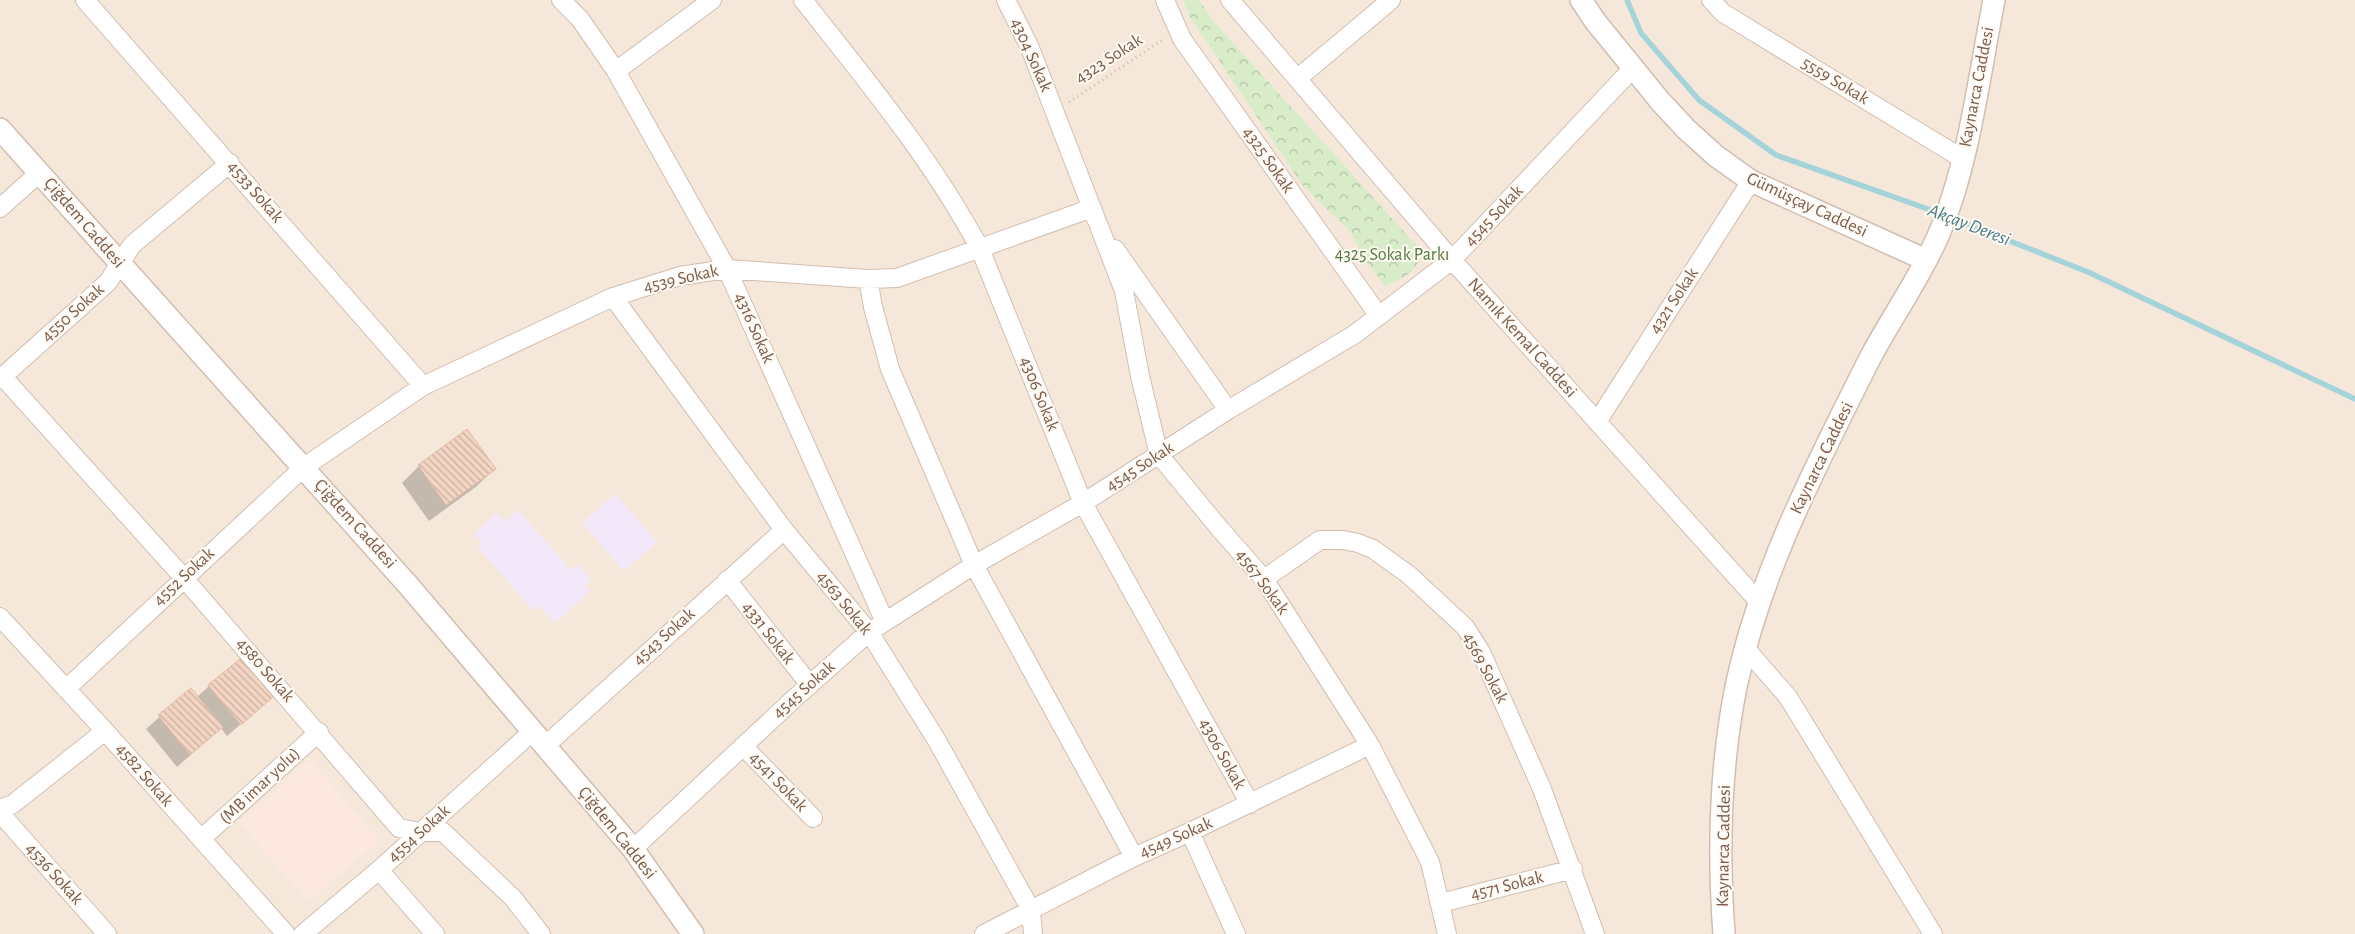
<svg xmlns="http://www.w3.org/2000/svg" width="2355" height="934" viewBox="0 0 2355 934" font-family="'Alegreya Sans',sans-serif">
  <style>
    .residential { fill: #f5e8da }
    .commercial { fill: #fde8e0 }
    .education { fill: #f3e8fa }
    .park { fill: url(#park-crowns) }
    .shadow { fill: #0003 }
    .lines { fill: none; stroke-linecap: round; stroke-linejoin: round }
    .stream { stroke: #a5d3da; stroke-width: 5.5 }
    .building { fill: url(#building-back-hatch); stroke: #e6bba3 }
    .minor-casing { stroke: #d1beb0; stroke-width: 20 }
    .tertiary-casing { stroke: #d1beb0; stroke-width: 24 }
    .path { stroke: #d9b8a5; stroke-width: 3; stroke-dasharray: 1 4; stroke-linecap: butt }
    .minor { stroke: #fff; stroke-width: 18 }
    .tertiary { stroke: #fff; stroke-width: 21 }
    .labels { text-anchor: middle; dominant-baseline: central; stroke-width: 4; stroke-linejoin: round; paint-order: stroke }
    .street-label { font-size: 18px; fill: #7a5c4d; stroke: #fffaf3 }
    .park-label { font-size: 18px; fill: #537a41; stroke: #fffaf3 }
    .water-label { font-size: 19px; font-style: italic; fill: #437c86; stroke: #fffaf3 }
  </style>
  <defs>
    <pattern id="park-crowns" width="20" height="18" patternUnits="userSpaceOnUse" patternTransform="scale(1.25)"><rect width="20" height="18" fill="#d8ecc9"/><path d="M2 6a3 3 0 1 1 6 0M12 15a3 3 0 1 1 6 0" fill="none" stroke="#b4c2a5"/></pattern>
    <pattern id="building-back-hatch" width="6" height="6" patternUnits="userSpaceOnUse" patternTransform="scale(1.25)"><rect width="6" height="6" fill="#f3d5c3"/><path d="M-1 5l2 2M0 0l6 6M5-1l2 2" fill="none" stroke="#cab0a1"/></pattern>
  </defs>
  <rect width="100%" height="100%" fill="#fdf6ec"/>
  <!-- residential -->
  <path class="residential" d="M0 0H2355V934H0Z"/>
  <!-- commercial -->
  <path class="commercial" d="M310 760 379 840 308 902 239 822Z"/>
  <!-- education -->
  <path class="education" d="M615 494 657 542 624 571 582 523Z
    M518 510 571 570 578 565 591 579 585 585 590 591 555 623 540 607 534 611 477 547 482 543 474 533 497 513 506 522Z"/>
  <!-- park -->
  <path class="park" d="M1183 0H1199L1215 23 1419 248 1422 253C1415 274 1404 278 1385 286L1366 261 1350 231 1303 186 1190 17Z"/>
  <!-- shadow -->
  <path class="shadow" d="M467 431 494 469 477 486 429 521 402 483 419 466Z
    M209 686 272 697 227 736 221 728 177 767 146 729 191 689 197 697Z"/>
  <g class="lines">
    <!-- stream -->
    <path class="stream" d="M1627 0 1641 33 1699 100 1776 155 1939 213 2088 272 2355 399"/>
  </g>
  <!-- building -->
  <path class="building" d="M467 429 496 469 446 505 418 465Z
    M241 658 273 697 241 725 208 685Z
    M191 688 223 727 190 755 158 715Z"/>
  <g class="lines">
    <defs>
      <path id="minor" d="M85 0 423 386
        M561 0 580 19 616 71 727 269 885 622
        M803 0C866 80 932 159 980 249L1083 503 1250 804
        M1006 0 1030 48 1096 219
        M1165 0 1182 39 1379 316
        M1230 0 1452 260 1760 603
        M1711 0 1723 13 1963 159
        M616 71 712 0
        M1298 78 1391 0
        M0 208 39 173
        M1099 226 1124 291 1140 376 1159 455 1220 529 1264 579 1370 745 1430 862 1447 934
        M1115 249 1228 410
        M868 279 873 307 890 369 974 565 1134 857
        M613 297 784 530 869 632 936 739 1031 910 1033 934
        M3 377 183 577 399 828 421 832H443L513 898 541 934
        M0 379 108 282 132 245 230 163
        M1597 422 1751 181
        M1264 579 1320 540H1343L1358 543 1373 549 1409 575 1465 627 1481 652 1542 789 1595 934
        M727 580 810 685
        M0 617 105 731 286 934
        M1746 649 1788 697 1933 934
        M66 689 304 467 423 386 613 297 680 276 727 269 868 279 897 278 1092 208
        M546 745 784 530
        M743 746 813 818
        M0 809 13 804 105 731
        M0 813 107 934
        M1190 832 1236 934
        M201 839 319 732
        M633 849 797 696 869 632 974 565 1083 503 1228 410 1355 334 1452 260 1633 68
        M379 870 435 934
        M1441 903 1573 869
        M303 934 379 870 533 731
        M984 934 1134 857 1190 832 1370 745"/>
      <path id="tertiary" d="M1581 0 1595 21 1660 101 1686 129 1716 156 1751 181 1926 260
        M0 129 408 585 633 849 693 934
        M1724 934C1718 853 1720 767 1736 687 1760 572 1816 466 1868 362 1890 319 1919 280 1938 236 1969 165 1979 76 1994 0"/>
    </defs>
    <!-- minor casing -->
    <use href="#minor" class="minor-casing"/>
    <!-- tertiary casing -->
    <use href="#tertiary" class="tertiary-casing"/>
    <!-- path -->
    <path class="path" d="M1069 102 1164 39"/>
    <!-- minor -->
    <use href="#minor" class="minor"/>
    <!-- tertiary -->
    <use href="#tertiary" class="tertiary"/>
  </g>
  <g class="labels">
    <!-- street labels -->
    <g class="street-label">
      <text transform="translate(1031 55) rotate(66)">4304 Sokak</text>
      <text transform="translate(1109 59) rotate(-33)">4323 Sokak</text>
      <text transform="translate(1835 81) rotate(31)">5559 Sokak</text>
      <text transform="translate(1977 87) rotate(-79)">Kaynarca Caddesi</text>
      <text transform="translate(1268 160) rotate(55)">4325 Sokak</text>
      <text transform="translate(255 192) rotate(49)">4533 Sokak</text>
      <text transform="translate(1807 205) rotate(25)">Gümüşçay Caddesi</text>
      <text transform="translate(1494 216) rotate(-47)">4545 Sokak</text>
      <text transform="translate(84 223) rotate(49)">Çiğdem Caddesi</text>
      <text transform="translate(681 279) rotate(-13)">4539 Sokak</text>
      <text transform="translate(1674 301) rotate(-57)">4321 Sokak</text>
      <text transform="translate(73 313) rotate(-42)">4550 Sokak</text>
      <text transform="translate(754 328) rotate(66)">4316 Sokak</text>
      <text transform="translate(1522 338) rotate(48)">Namık Kemal Caddesi</text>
      <text transform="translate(1039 394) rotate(68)">4306 Sokak</text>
      <text transform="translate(1822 458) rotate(-64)">Kaynarca Caddesi</text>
      <text transform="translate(1140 467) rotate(-33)">4545 Sokak</text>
      <text transform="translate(355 524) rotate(48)">Çiğdem Caddesi</text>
      <text transform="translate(184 577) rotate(-43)">4552 Sokak</text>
      <text transform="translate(1262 582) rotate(53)">4567 Sokak</text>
      <text transform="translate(844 603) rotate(51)">4563 Sokak</text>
      <text transform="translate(768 633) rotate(52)">4331 Sokak</text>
      <text transform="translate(664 637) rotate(-42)">4543 Sokak</text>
      <text transform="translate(1485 668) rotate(62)">4569 Sokak</text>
      <text transform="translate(265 670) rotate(49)">4580 Sokak</text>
      <text transform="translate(804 690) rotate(-42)">4545 Sokak</text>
      <text transform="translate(1222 754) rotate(61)">4306 Sokak</text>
      <text transform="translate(144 775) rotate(49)">4582 Sokak</text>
      <text transform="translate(778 782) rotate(46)">4541 Sokak</text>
      <text transform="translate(260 786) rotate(-43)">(MB imar yolu)</text>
      <text transform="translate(617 833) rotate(51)">Çiğdem Caddesi</text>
      <text transform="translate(419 834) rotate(-42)">4554 Sokak</text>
      <text transform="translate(1176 838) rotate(-24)">4549 Sokak</text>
      <text transform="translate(1724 846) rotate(-89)">Kaynarca Caddesi</text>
      <text transform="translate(54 874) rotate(48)">4536 Sokak</text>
      <text transform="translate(1507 886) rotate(-14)">4571 Sokak</text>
    </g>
    <!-- park labels -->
    <g class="park-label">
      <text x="1392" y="255">4325 Sokak Parkı</text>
    </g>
    <!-- water labels -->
    <g class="water-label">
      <text transform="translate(1969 225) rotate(21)">Akçay Deresi</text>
    </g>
  </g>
</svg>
